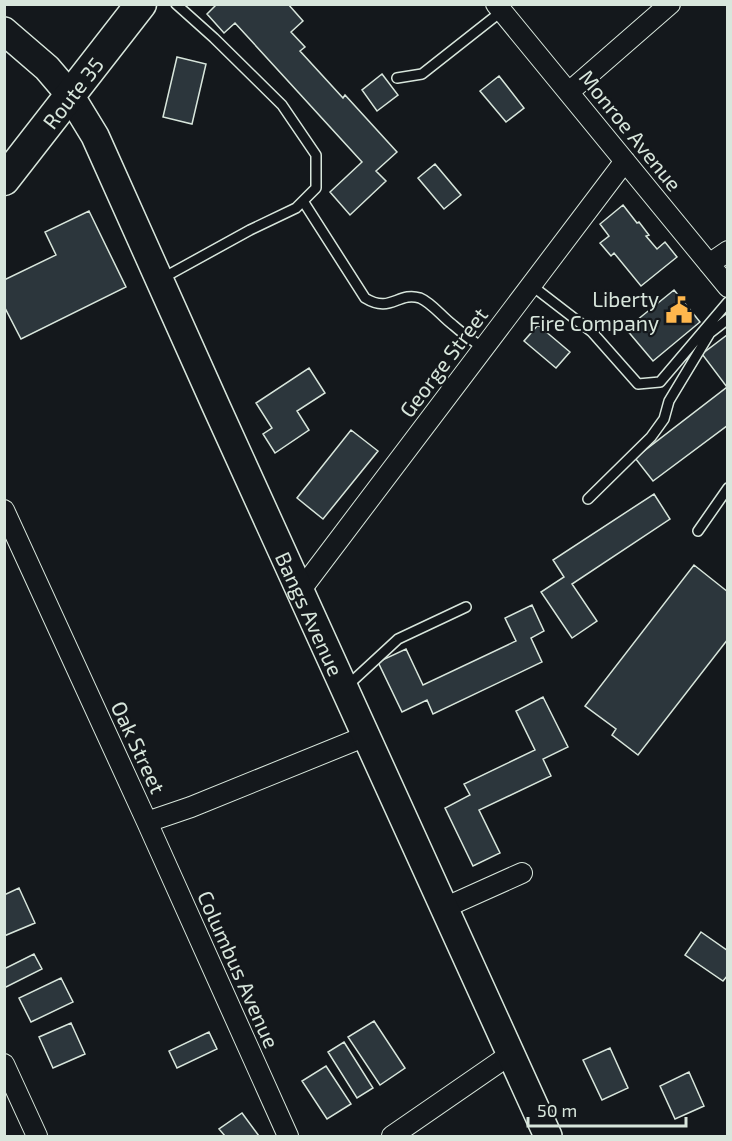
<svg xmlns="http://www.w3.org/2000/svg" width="732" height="1141" viewBox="0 0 732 1141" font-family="'Exo 2',sans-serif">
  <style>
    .building { fill: #2c363c; stroke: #d8e6dc; stroke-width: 1.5 }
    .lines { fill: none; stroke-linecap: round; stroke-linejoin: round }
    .lane-casing { stroke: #d8e6dc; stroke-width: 12 }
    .street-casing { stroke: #d8e6dc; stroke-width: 22 }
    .secondary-casing { stroke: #d8e6dc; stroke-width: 30 }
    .primary-casing { stroke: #d8e6dc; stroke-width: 33 }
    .lane { stroke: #14181c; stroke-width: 9 }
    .street { stroke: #14181c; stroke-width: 20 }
    .secondary { stroke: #14181c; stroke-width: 27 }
    .primary { stroke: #14181c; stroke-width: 30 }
    .labels { text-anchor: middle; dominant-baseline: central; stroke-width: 4.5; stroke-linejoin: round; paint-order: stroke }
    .street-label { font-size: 21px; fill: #d8e6dc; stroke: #14181c }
    .poi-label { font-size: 21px; fill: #d8e6dc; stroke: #14181c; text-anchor: end }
  </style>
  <rect width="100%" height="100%" fill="#14181c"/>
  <!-- building -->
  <path class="building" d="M217 4H288L303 21 291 32 305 47 300 51 343 98 345 95 397 152 376 171 386 181 350 215 330 192 362 162 235 23 224 33 207 14Z
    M177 57 206 64 192 124 163 117Z
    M382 74 398 95 377 111 362 90Z
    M499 76 524 108 506 122 480 91Z
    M435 164 461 195 444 209 418 178Z
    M623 205 637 223 639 222 649 235 646 236 657 249 665 242 677 257 641 286 614 253 611 256 600 243 609 236 600 224Z
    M89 211 126 287 21 339 4 306V280L56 255 45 232Z
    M674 290 700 322 653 361 626 329Z
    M538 325 570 352 556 368 524 341Z
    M727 335 728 336V425L653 481 635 458 727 387 702 354Z
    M309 368 325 393 297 411 309 430 275 453 263 434 272 428 256 403Z
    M351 430 378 451 323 519 297 498Z
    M654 494 670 519 572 584 597 621 572 638 541 592 564 577 553 560Z
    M694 565 728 592V639L638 755 612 735 616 729 585 706Z
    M532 605 544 631 531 638 542 662 433 714 427 700 402 712 378 662 406 649 423 685 516 641 505 618Z
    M543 697 568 747 543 759 551 776 479 810 500 853 473 866 445 808 470 795 464 784 535 750 516 711Z
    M19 888 35 923 4 936V895Z
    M701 932 728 951V975L723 981 685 955Z
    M34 954 42 969 4 988V969Z
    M61 978 73 1002 31 1022 19 998Z
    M374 1021 405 1068 380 1085 348 1037Z
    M71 1023 85 1054 53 1068 39 1037Z
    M209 1032 217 1049 177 1068 169 1051Z
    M344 1042 373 1088 357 1098 328 1052Z
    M610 1048 628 1088 602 1100 583 1060Z
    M326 1066 351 1104 327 1119 302 1081Z
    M689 1072 704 1106 675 1119 660 1086Z
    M242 1113 259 1136H225L219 1129Z"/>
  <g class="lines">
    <defs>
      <path id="lane" d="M397 78 422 74 502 11
        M303 201 365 298C391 314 398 291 420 298 432 303 442 317 453 325 462 333 473 341 483 348
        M161 279 250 230 296 208 316 188V155L282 105 214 38 176 4
        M531 285 592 332 638 384 660 382 728 302
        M588 499 651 437 664 419 669 401 710 333 728 319
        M698 531 728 488
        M346 687 398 639 466 607"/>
      <path id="street" d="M496 4 728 287
        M569 92 670 4
        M709 264 728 251
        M4 510 147 822 288 1136
        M300 591 625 161
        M147 822 191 807 366 736
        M444 908 522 873
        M4 1064 37 1136
        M392 1136 511 1054"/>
      <g id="secondary">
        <path id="s1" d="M4 31 47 68 70 95 95 136 216 406 548 1136"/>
      </g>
      <g id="primary">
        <path id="s2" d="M4 180 141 4"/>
      </g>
    </defs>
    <!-- lane casing -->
    <use href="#lane" class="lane-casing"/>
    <!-- street casing -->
    <use href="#street" class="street-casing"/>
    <!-- secondary casing -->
    <use href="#secondary" class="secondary-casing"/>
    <!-- primary casing -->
    <use href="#primary" class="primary-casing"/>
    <!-- lane -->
    <use href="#lane" class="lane"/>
    <!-- street -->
    <use href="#street" class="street"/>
    <!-- secondary -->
    <use href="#secondary" class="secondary"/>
    <!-- primary -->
    <use href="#primary" class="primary"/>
  </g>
  <!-- icons -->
  <defs>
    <symbol id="civic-bare" viewBox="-9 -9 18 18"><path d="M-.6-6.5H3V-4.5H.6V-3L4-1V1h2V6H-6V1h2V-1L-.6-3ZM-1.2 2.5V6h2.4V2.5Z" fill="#ffb74d" stroke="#14181c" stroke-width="2.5" paint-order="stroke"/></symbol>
  </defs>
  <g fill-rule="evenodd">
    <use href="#civic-bare" x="660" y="291" width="38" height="38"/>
  </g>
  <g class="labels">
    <!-- street labels -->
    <g class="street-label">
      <text stroke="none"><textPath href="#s2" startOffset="111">Route 35</textPath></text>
      <text transform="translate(631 130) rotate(51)">Monroe Avenue</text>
      <text transform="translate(443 362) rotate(-53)">George Street</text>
      <text stroke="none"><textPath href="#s1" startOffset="664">Bangs Avenue</textPath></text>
      <text transform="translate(139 747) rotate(65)">Oak Street</text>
      <text transform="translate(239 969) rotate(66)">Columbus Avenue</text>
    </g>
    <!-- poi labels -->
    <g class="poi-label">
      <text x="659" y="298">Liberty<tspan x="659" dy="24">Fire Company</tspan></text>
    </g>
  </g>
  <!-- border -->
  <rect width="732" height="1141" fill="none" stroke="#d8e6dc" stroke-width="12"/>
  <!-- scale -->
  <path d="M528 1117v9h158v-9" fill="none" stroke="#d8e6dc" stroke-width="3"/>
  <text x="537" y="1117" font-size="18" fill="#d8e6dc" stroke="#14181c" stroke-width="4.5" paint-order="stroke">50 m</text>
</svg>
